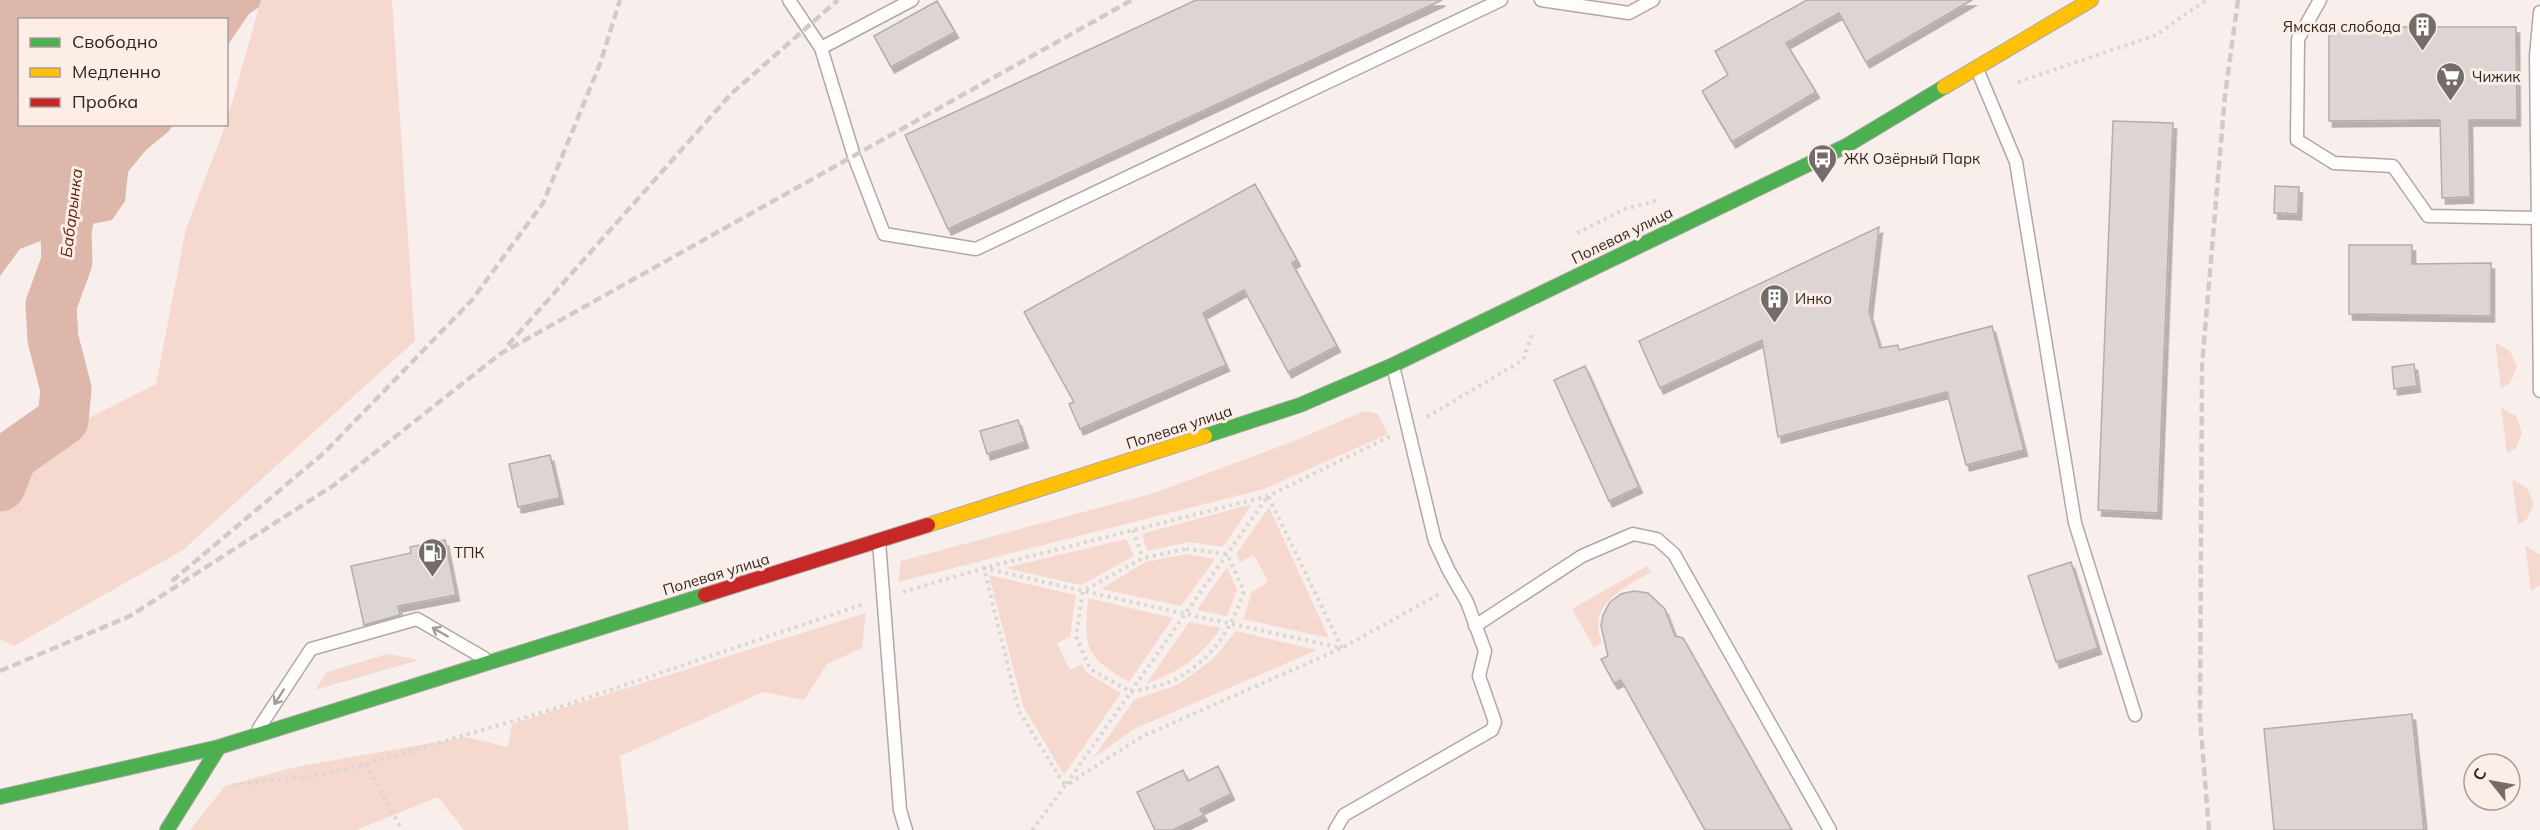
<svg xmlns="http://www.w3.org/2000/svg" width="2540" height="830" viewBox="0 0 2540 830" font-family="Mulish,sans-serif">
  <style>
    .green { fill: #f5d9cf }
    .water { fill: #ddb7aa }
    .lines { fill: none; stroke-linecap: round; stroke-linejoin: round }
    .river { stroke: #ddb7aa; stroke-width: 51 }
    .building { fill: #ddd5d3; stroke: #b4adab; stroke-width: 1.5; filter: url(#shadow) }
    .lane-casing { stroke: #afa8a5; stroke-width: 15 }
    .fast-casing { stroke: #afa8a5; stroke-width: 16 }
    .slow-casing { stroke: #afa8a5; stroke-width: 16 }
    .jam-casing { stroke: #afa8a5; stroke-width: 16 }
    .path { stroke: #d9d6d4; stroke-width: 4; stroke-dasharray: 3 4.5; stroke-linecap: butt }
    .lane { stroke: #fefdfc; stroke-width: 12 }
    .fast { stroke: #4caf50; stroke-width: 14 }
    .slow { stroke: #ffc107; stroke-width: 14 }
    .jam { stroke: #c62828; stroke-width: 14 }
    .rail { stroke: #cecbcb; stroke-width: 4.5; stroke-dasharray: 9 4.5; stroke-linecap: butt }
    .oneway { stroke: #a09c9a }
    .labels { text-anchor: middle; dominant-baseline: central; stroke-width: 6; stroke-linejoin: round; paint-order: stroke }
    .poi-label { font-size: 15px; fill: #2d2623; stroke: #fdede7; text-anchor: start }
    .street-label { font-size: 15px; fill: #2d2623; stroke: #fdede7 }
    .water-label { font-size: 16px; font-style: italic; fill: #61240d; stroke: #fdede7 }
  </style>
  <defs>
    <filter id="shadow"><feDropShadow dx="3.5" dy="6" stdDeviation="0" flood-color="#0004"/></filter>
  </defs>
  <rect width="100%" height="100%" fill="#f8efec"/>
  <!-- green -->
  <path class="green" d="M261 0H392L415 341 183 550 14 646 0 639V513L20 466 71 427 156 384 186 229 226 124Z
    M2495 342 2510 351 2517 367 2510 383 2501 388Z
    M2501 408 2516 416 2522 433 2516 448 2507 453Z
    M1364 411 1378 414 1388 434 1264 489 898 582 901 561 1154 493 1294 441Z
    M2512 479 2527 488 2534 504 2527 519 2518 525Z
    M1252 504 1223 547 1189 542 1147 551 1142 534Z
    M1269 507 1329 638 1243 619 1252 592 1268 582 1254 555 1240 562 1236 554Z
    M1126 539 1134 556 1081 585 1005 568Z
    M2525 545 2540 555V585L2531 591Z
    M1187 554 1215 559 1181 606 1101 589 1145 562Z
    M1647 566 1651 572C1626 587 1585 605 1602 642L1594 648 1572 609Z
    M1227 567 1237 590 1227 616 1197 610Z
    M989 575 1076 595 1070 637 1057 643 1070 670 1082 664 1087 673 1121 693 1064 775 1023 706Z
    M1088 598 1173 618 1129 682C1084 656 1084 649 1088 598Z
    M866 613 862 648 827 664 804 700 763 692 620 756 629 830H464L438 797 357 830H190L225 786 295 767 466 737 508 747 512 724Z
    M1189 622 1221 628C1199 658 1181 671 1146 684Z
    M1236 631 1317 650 1134 729 1093 758 1134 700 1179 684 1214 658Z
    M388 654 419 660 315 690 327 672Z"/>
  <!-- water -->
  <path class="water" d="M0 0H261L259 7 249 14 227 46 226 20H20V124L173 125 169 131 146 150 128 172 125 201 112 220 77 227 20 249 0 276Z"/>
  <g class="lines">
    <!-- river -->
    <path class="river" d="M0 486 12 456 63 420 66 389 53 339 51 305 67 261 66 233 83 124"/>
  </g>
  <!-- building -->
  <path class="building" d="M1196 0H1442L948 229 905 135Z
    M1807 0H1972L1866 62 1839 13 1786 43 1816 92 1732 142 1702 91 1728 75 1715 51Z
    M937 1 955 32 891 67 874 36Z
    M2329 27H2516L2517 120H2469L2470 197 2442 198 2440 120 2329 121Z
    M2113 121 2173 123 2158 513 2098 510Z
    M1255 184 1297 260 1292 263 1337 346 1288 372 1244 290 1203 313 1226 365 1080 429 1069 404 1074 402 1024 312Z
    M2275 186 2299 187 2298 214 2274 213Z
    M1879 227 1869 312 1880 348 1898 345 1899 350 1992 326 2024 450 1966 465 1947 392 1778 437 1762 340 1660 388 1639 341Z
    M2349 245H2412V264L2491 263V316L2349 314Z
    M2414 364 2417 386 2394 389 2392 367Z
    M1585 366 1639 487 1609 501 1554 380Z
    M1018 420 1025 442 987 454 980 431Z
    M550 455 560 498 518 507 509 464Z
    M445 540 456 595 398 606 400 615 364 625 351 566 411 553 410 547Z
    M2071 562 2098 648 2056 662 2028 576Z
    M1634 591 1648 593 1665 609 1675 636 1683 638 1792 830H1705L1621 680 1614 683 1601 659 1608 656 1601 626 1603 615 1610 602 1621 594Z
    M2412 714 2424 830H2274L2264 729Z
    M1218 766 1231 794 1200 809 1204 815 1173 830H1155L1137 792 1183 770 1188 781Z"/>
  <g class="lines">
    <defs>
      <path id="lane" d="M789 0 821 48 854 156 884 234 976 249 1501 0
        M1541 0 1629 13 1653 0
        M2320 0 2298 39 2297 140 2334 163 2393 166 2428 216 2537 218
        M2540 12 2536 56 2540 391
        M821 48 912 0
        M1977 69 2016 162 2075 523 2135 715
        M879 542 900 810 906 830
        M1475 626 1582 556 1633 534 1657 539 1674 554 1830 830
        M259 728 311 649 417 619 484 658
        M1335 830 1344 815 1492 730 1495 722 1479 676 1485 651 1467 602 1449 571 1435 541 1393 366"/>
      <path id="fast" d="M1205 436 1300 405 1393 365 1846 146 1944 87
        M0 797 219 747 705 595
        M167 830 219 747"/>
      <path id="slow" d="M1944 87 2091 0
        M928 525 1205 436"/>
      <path id="jam" d="M705 595 928 525"/>
    </defs>
    <!-- lane casing -->
    <use href="#lane" class="lane-casing"/>
    <!-- fast casing -->
    <use href="#fast" class="fast-casing"/>
    <!-- slow casing -->
    <use href="#slow" class="slow-casing"/>
    <!-- jam casing -->
    <use href="#jam" class="jam-casing"/>
    <!-- path -->
    <path class="path" d="M2018 82 2156 35 2206 0
      M1577 233 1625 209 1658 200
      M1427 417 1523 360 1533 331
      M1133 530 1143 558
      M1186 549 1227 554 1244 591C1231 630 1213 658 1176 679 1164 686 1145 688 1131 692L1090 669 1076 636 1083 591 1143 558Z
      M903 592 984 568 1268 496 1391 436
      M1342 648 1268 496C1200 592 1133 689 1065 786L1019 711 984 568C1103 596 1222 622 1342 648
      M366 764 402 830
      M233 785 319 775 366 764 557 708 864 604
      M1032 830 1065 786 1141 737 1342 648 1439 594"/>
    <!-- lane -->
    <use href="#lane" class="lane"/>
    <!-- fast -->
    <use href="#fast" class="fast"/>
    <!-- slow -->
    <use href="#slow" class="slow"/>
    <!-- jam -->
    <use href="#jam" class="jam"/>
    <!-- rail -->
    <path class="rail" d="M508 345 731 94 838 0
      M172 581 325 452 472 300 543 203 600 64 620 0
      M0 671 130 616 334 485 500 354 1132 0
      M2209 830 2200 718 2202 366 2225 95 2238 0"/>
  </g>
  <!-- one-way arrows -->
  <defs><path id="oneway-shaft" d="M-6 0H5M1.5-3L5.5 0L1.5 3" fill="none" stroke-width="1.6" stroke-linecap="round" stroke-linejoin="round" transform="scale(1.5)"/></defs>
  <g class="oneway">
    <use href="#oneway-shaft" transform="translate(440 632) rotate(-150)"/>
    <use href="#oneway-shaft" transform="translate(279 697) rotate(123)"/>
  </g>
  <!-- icons -->
  <defs>
    <symbol id="building-pin" viewBox="-11 -11 22 30"><path d="M0 17L-7.5 6A9.5 9.5 0 1 1 7.5 6Z" fill="#746c69" stroke="#fdede7"/><path d="M-4-6H4V6H1V3H-1V6H-4ZM-2.5-4.3h1.7v1.8h-1.7ZM.8-4.3h1.7v1.8H.8ZM-2.5-1h1.7V.8h-1.7ZM.8-1h1.7V.8H.8Z" fill="#fff"/></symbol>
    <symbol id="supermarket-pin" viewBox="-11 -11 22 30"><path d="M0 17L-7.5 6A9.5 9.5 0 1 1 7.5 6Z" fill="#746c69" stroke="#fdede7"/><path d="M-6-5.5h2.5l.6 2H6L4.5 2H-2.5L-4.4-4H-6ZM-1.5 3.2a1.3 1.3 0 1 0 .1 0ZM3 3.2a1.3 1.3 0 1 0 .1 0Z" fill="#fff"/></symbol>
    <symbol id="bus-pin" viewBox="-11 -11 22 30"><path d="M0 17L-7.5 6A9.5 9.5 0 1 1 7.5 6Z" fill="#746c69" stroke="#fdede7"/><path d="M-5-6H5V4H4V6H2V4H-2V6H-4V4H-5ZM-3.5-4V0h7V-4ZM-3.5 1.2v1.5H-2V1.2ZM2 1.2v1.5H3.5V1.2Z" fill="#fff"/></symbol>
    <symbol id="fuel-pin" viewBox="-11 -11 22 30"><path d="M0 17L-7.5 6A9.5 9.5 0 1 1 7.5 6Z" fill="#746c69" stroke="#fdede7"/><path d="M-5.5-6h7V0h2V4h1.3V-2.5L3-4.5l.8-.8L6-3V5H2.5V1h-1V6h-7ZM-4.2-4.7v3.2H.2V-4.7Z" fill="#fff"/></symbol>
  </defs>
  <g fill-rule="evenodd">
    <use href="#building-pin" x="2406" y="10" width="33" height="45"/>
    <use href="#supermarket-pin" x="2434" y="60" width="33" height="45"/>
    <use href="#bus-pin" x="1806" y="142" width="33" height="45"/>
    <use href="#building-pin" x="1758" y="282" width="33" height="45"/>
    <use href="#fuel-pin" x="416" y="536" width="33" height="45"/>
  </g>
  <g class="labels">
    <!-- poi labels -->
    <g class="poi-label">
      <text x="2401" y="26" text-anchor="end">Ямская слобода</text>
      <text x="2472" y="76">Чижик</text>
      <text x="1844" y="158">ЖК Озёрный Парк</text>
      <text x="1795" y="298">Инко</text>
      <text x="454" y="552">ТПК</text>
    </g>
    <!-- street labels -->
    <g class="street-label">
      <text transform="translate(1622 235) rotate(-26)">Полевая улица</text>
      <text transform="translate(1179 427) rotate(-18)">Полевая улица</text>
      <text transform="translate(716 574) rotate(-17)">Полевая улица</text>
    </g>
    <!-- water labels -->
    <g class="water-label">
      <text transform="translate(71 213) rotate(-83)">Бабарынка</text>
    </g>
  </g>
  <!-- legend -->
  <rect x="18" y="18" width="210" height="108" fill="#fdede7" stroke="#aa9d99" stroke-width="1.5"/>
  <rect x="30" y="38" width="30" height="9" fill="#4caf50" stroke="#aa9d99" stroke-width="1.5"/>
  <text x="72" y="48" font-size="18" fill="#2d2623">Свободно</text>
  <rect x="30" y="68" width="30" height="9" fill="#ffc107" stroke="#aa9d99" stroke-width="1.5"/>
  <text x="72" y="78" font-size="18" fill="#2d2623">Медленно</text>
  <rect x="30" y="98" width="30" height="9" fill="#c62828" stroke="#aa9d99" stroke-width="1.5"/>
  <text x="72" y="108" font-size="18" fill="#2d2623">Пробка</text>
  <!-- north arrow -->
  <g transform="translate(2492 782) rotate(301)"><circle r="28" fill="#fdede7" stroke="#aa9d99" stroke-width="1.5"/>
  <path d="M0-4.5L10 22L0 15L-10 22Z" fill="#746c69"/>
  <text y="-9" font-size="16" font-weight="bold" text-anchor="middle" fill="#2d2623">С</text>
  </g>
</svg>
